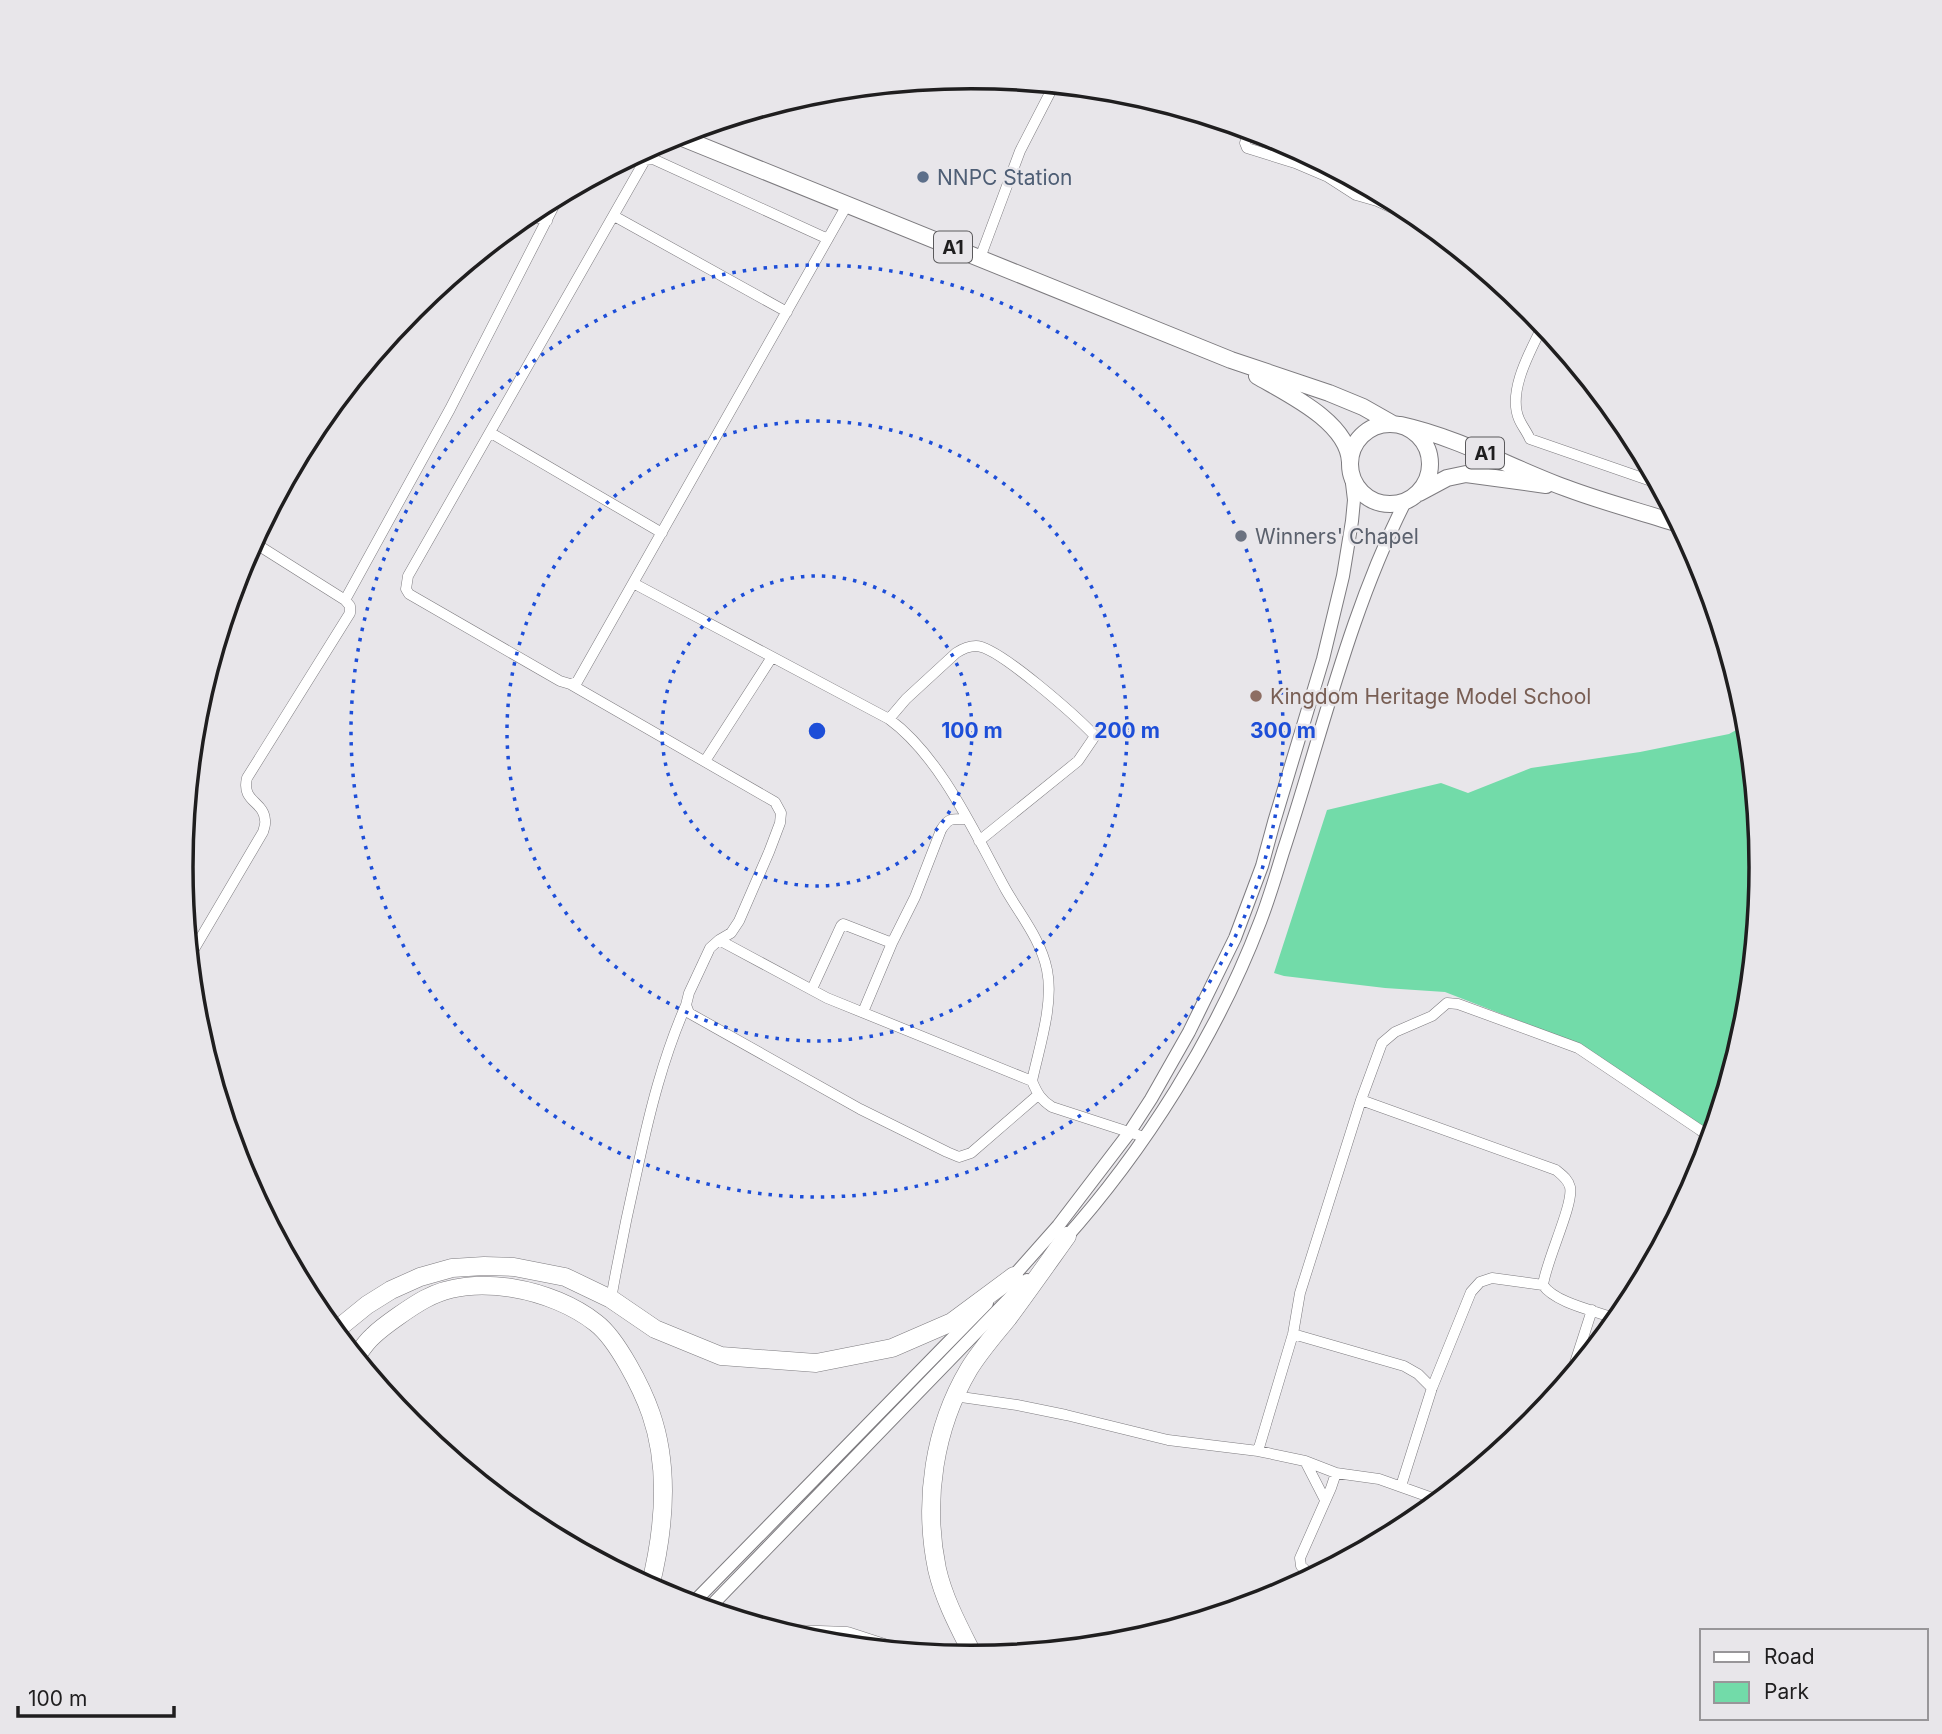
<svg xmlns="http://www.w3.org/2000/svg" width="1942" height="1734" viewBox="0 0 1942 1734" font-family="Inter,sans-serif">
  <style>
    .green { fill: #72dba9 }
    .lines { fill: none; stroke-linecap: round; stroke-linejoin: round }
    .minor-casing { stroke: #7d7b7f; stroke-width: 11 }
    .tertiary-casing { stroke: #7d7b7f; stroke-width: 14 }
    .trunk-casing { stroke: #7d7b7f; stroke-width: 18 }
    .motorway-casing { stroke: #7d7b7f; stroke-width: 19 }
    .minor { stroke: #fff; stroke-width: 10 }
    .tertiary { stroke: #fff; stroke-width: 12 }
    .trunk { stroke: #fff; stroke-width: 16 }
    .motorway { stroke: #fff; stroke-width: 18 }
    .ring { fill: none; stroke: #1d4ed8; stroke-width: 3.5; stroke-dasharray: 3.5 7 }
    .service-dot { fill: #5c6f8a; stroke: #e8e6ea; stroke-width: 2.5 }
    .worship-dot { fill: #6b7280; stroke: #e8e6ea; stroke-width: 2.5 }
    .education-dot { fill: #8d6e63; stroke: #e8e6ea; stroke-width: 2.5 }
    .labels { text-anchor: middle; dominant-baseline: central; stroke-width: 5; stroke-linejoin: round; paint-order: stroke }
    .shield { fill: #e8e6ea; stroke: #5b5a5c; stroke-width: 2 }
    .shield-label { font-size: 19px; font-weight: bold; fill: #1f1e1f }
    .service-label { font-size: 21px; fill: #4e5e75; stroke: #e8e6ea; text-anchor: start }
    .worship-label { font-size: 21px; fill: #5b616d; stroke: #e8e6ea; text-anchor: start }
    .education-label { font-size: 21px; fill: #785e54; stroke: #e8e6ea; text-anchor: start }
    .rim { fill: none; stroke: #1f1e1f; stroke-width: 3.5 }
    .centre { fill: #1d4ed8; stroke: #e8e6ea; stroke-width: 3.5 }
    .ring-label { font-size: 21px; text-anchor: middle; font-weight: bold; fill: #1d4ed8; stroke: #e8e6ea; stroke-width: 5; stroke-linejoin: round; paint-order: stroke }
  </style>
  <rect width="100%" height="100%" fill="#e8e6ea"/>
  <!-- green -->
  <path class="green" d="M1747 724 1761 867 1746 1022 1711 1135 1566 1039 1445 992 1385 988 1284 976 1274 973 1327 810 1441 783 1468 793 1531 768 1640 752 1729 734Z"/>
  <g class="lines">
    <defs>
      <path id="minor" d="M1250 130 1245 143 1247 148 1295 163 1328 177 1356 195 1377 201 1427 224
        M527 214 547 221
        M614 216 787 312
        M828 239 653 159 645 160 408 576 406 589 409 594 560 681 570 684 775 802 781 813 780 823 769 852 739 921 731 933 719 940 827 998 1032 1081C1037 1093 1041 1100 1052 1107L1144 1137
        M980 258 1020 151 1054 85
        M1543 325C1531 350 1507 391 1519 419 1522 426 1527 432 1530 439L1657 483
        M491 433 662 533
        M633 583 889 719C941 757 975 834 1006 890 1021 916 1041 940 1047 970 1054 1004 1039 1048 1032 1081
        M345 600 450 409 559 196
        M570 684 577 682 847 205
        M889 719 906 699 956 653C962 649 969 646 976 646 998 646 1078 718 1095 736L1078 761 979 841
        M705 761 772 657
        M719 940 710 948 689 993 686 1005 689 1013 860 1109 947 1152 959 1157 971 1153 1038 1095
        M190 956 263 832C264 828 266 824 265 820 264 801 241 802 247 778L350 613V606L345 600 253 542
        M812 989 841 926 843 924 892 943
        M863 1012 892 943 915 897 941 830C949 817 952 819 966 819
        M1361 1100 1556 1170C1562 1175 1568 1179 1570 1187 1574 1204 1546 1261 1543 1285 1555 1303 1596 1311 1617 1319
        M611 1299C619 1254 628 1210 638 1166 650 1110 663 1058 686 1005
        M1293 1334 1404 1366 1418 1374 1432 1388
        M1571 1375 1592 1310
        M954 1396 1017 1405 1066 1415 1168 1440 1258 1451 1305 1461 1336 1473 1379 1479 1438 1500
        M1258 1451 1293 1334 1300 1293 1361 1100 1382 1043 1395 1032 1432 1016 1447 1003 1458 1004 1578 1048 1700 1130 1707 1136 1709 1141
        M1305 1461 1325 1500
        M1401 1486 1432 1388 1471 1292 1480 1282 1492 1278 1543 1285
        M1312 1576 1301 1566 1300 1558 1331 1488 1336 1473"/>
      <path id="tertiary" d="M1063 1241C1144 1151 1217 1035 1260 922 1269 899 1276 875 1283 852 1322 734 1349 613 1405 502
        M1010 1280 1058 1226 1129 1133 1151 1099 1189 1032 1235 938 1262 866 1274 822 1323 659 1343 576 1352 521 1354 500 1351 475
        M692 1604 987 1303
        M708 1609 1027 1280"/>
      <path id="trunk" d="M675 135 1231 360 1329 393 1363 407 1393 424
        M1257 376C1288 394 1348 422 1350 462
        M1350 464a40 40 0 1 1 80 0a40 40 0 1 1-80 0Z
        M1401 425C1460 438 1511 468 1566 488 1603 502 1642 512 1679 524
        M1419 493 1447 478 1466 474 1546 485"/>
      <path id="motorway" d="M335 1331 367 1305 391 1290 420 1277 452 1268 484 1266 514 1267 565 1277 611 1299 655 1329 721 1356 816 1363 892 1348 952 1322 1014 1276
        M356 1357C361 1350 366 1342 373 1336 383 1326 412 1306 425 1299 474 1272 553 1289 596 1323 617 1339 642 1388 651 1414 670 1469 664 1531 650 1587
        M792 1634 847 1636 887 1649
        M974 1657C960 1629 944 1600 937 1569 923 1501 934 1428 969 1369 980 1351 995 1334 1008 1318 1028 1291 1047 1264 1067 1236"/>
    </defs>
    <!-- minor casing -->
    <use href="#minor" class="minor-casing"/>
    <!-- tertiary casing -->
    <use href="#tertiary" class="tertiary-casing"/>
    <!-- trunk casing -->
    <use href="#trunk" class="trunk-casing"/>
    <!-- motorway casing -->
    <use href="#motorway" class="motorway-casing"/>
    <!-- minor -->
    <use href="#minor" class="minor"/>
    <!-- tertiary -->
    <use href="#tertiary" class="tertiary"/>
    <!-- trunk -->
    <use href="#trunk" class="trunk"/>
    <!-- motorway -->
    <use href="#motorway" class="motorway"/>
  </g>
  <!-- distance rings -->
  <g class="ring">
    <circle cx="817" cy="731" r="155"/>
    <circle cx="817" cy="731" r="310"/>
    <circle cx="817" cy="731" r="466"/>
  </g>
  <!-- markers -->
  <circle class="service-dot" cx="923" cy="177" r="7"/>
  <circle class="worship-dot" cx="1241" cy="536" r="7"/>
  <circle class="education-dot" cx="1256" cy="696" r="7"/>
  <g class="labels">
    <!-- shield labels -->
    <g class="shield">
      <rect x="934" y="231.5" width="38" height="31" rx="5"/>
      <rect x="1466" y="437.5" width="38" height="31" rx="5"/>
    </g>
    <g class="shield-label">
      <text x="953" y="247">A1</text>
      <text x="1485" y="453">A1</text>
    </g>
    <!-- service labels -->
    <g class="service-label">
      <text x="937" y="177">NNPC Station</text>
    </g>
    <!-- worship labels -->
    <g class="worship-label">
      <text x="1255" y="536">Winners' Chapel</text>
    </g>
    <!-- education labels -->
    <g class="education-label">
      <text x="1270" y="696">Kingdom Heritage Model School</text>
    </g>
  </g>
  <!-- crop -->
  <path d="M0 0H1942V1734H0ZM193 867a778 778 0 1 1 1556 0a778 778 0 1 1-1556 0Z" fill="#e8e6ea" fill-rule="evenodd"/>
  <path class="rim" d="M193 867a778 778 0 1 1 1556 0a778 778 0 1 1-1556 0Z"/>
  <circle cx="817" cy="731" r="10" class="centre"/>
  <g class="ring-label">
    <text x="972" y="738">100 m</text>
    <text x="1127" y="738">200 m</text>
    <text x="1283" y="738">300 m</text>
  </g>
  <!-- legend -->
  <rect x="1700" y="1629" width="228" height="91" fill="#e8e6ea" stroke="#989699" stroke-width="2"/>
  <rect x="1714" y="1652" width="35" height="10" fill="#ffffff" stroke="#989699" stroke-width="2"/>
  <text x="1764" y="1664" font-size="21" fill="#1f1e1f">Road</text>
  <rect x="1714" y="1682" width="35" height="21" fill="#72dba9" stroke="#989699" stroke-width="2"/>
  <text x="1764" y="1699" font-size="21" fill="#1f1e1f">Park</text>
  <!-- scale -->
  <path d="M18 1706v10h156v-10" fill="none" stroke="#1f1e1f" stroke-width="3.5"/>
  <text x="28" y="1706" font-size="21" fill="#1f1e1f" stroke="#e8e6ea" stroke-width="5" paint-order="stroke">100 m</text>
</svg>
